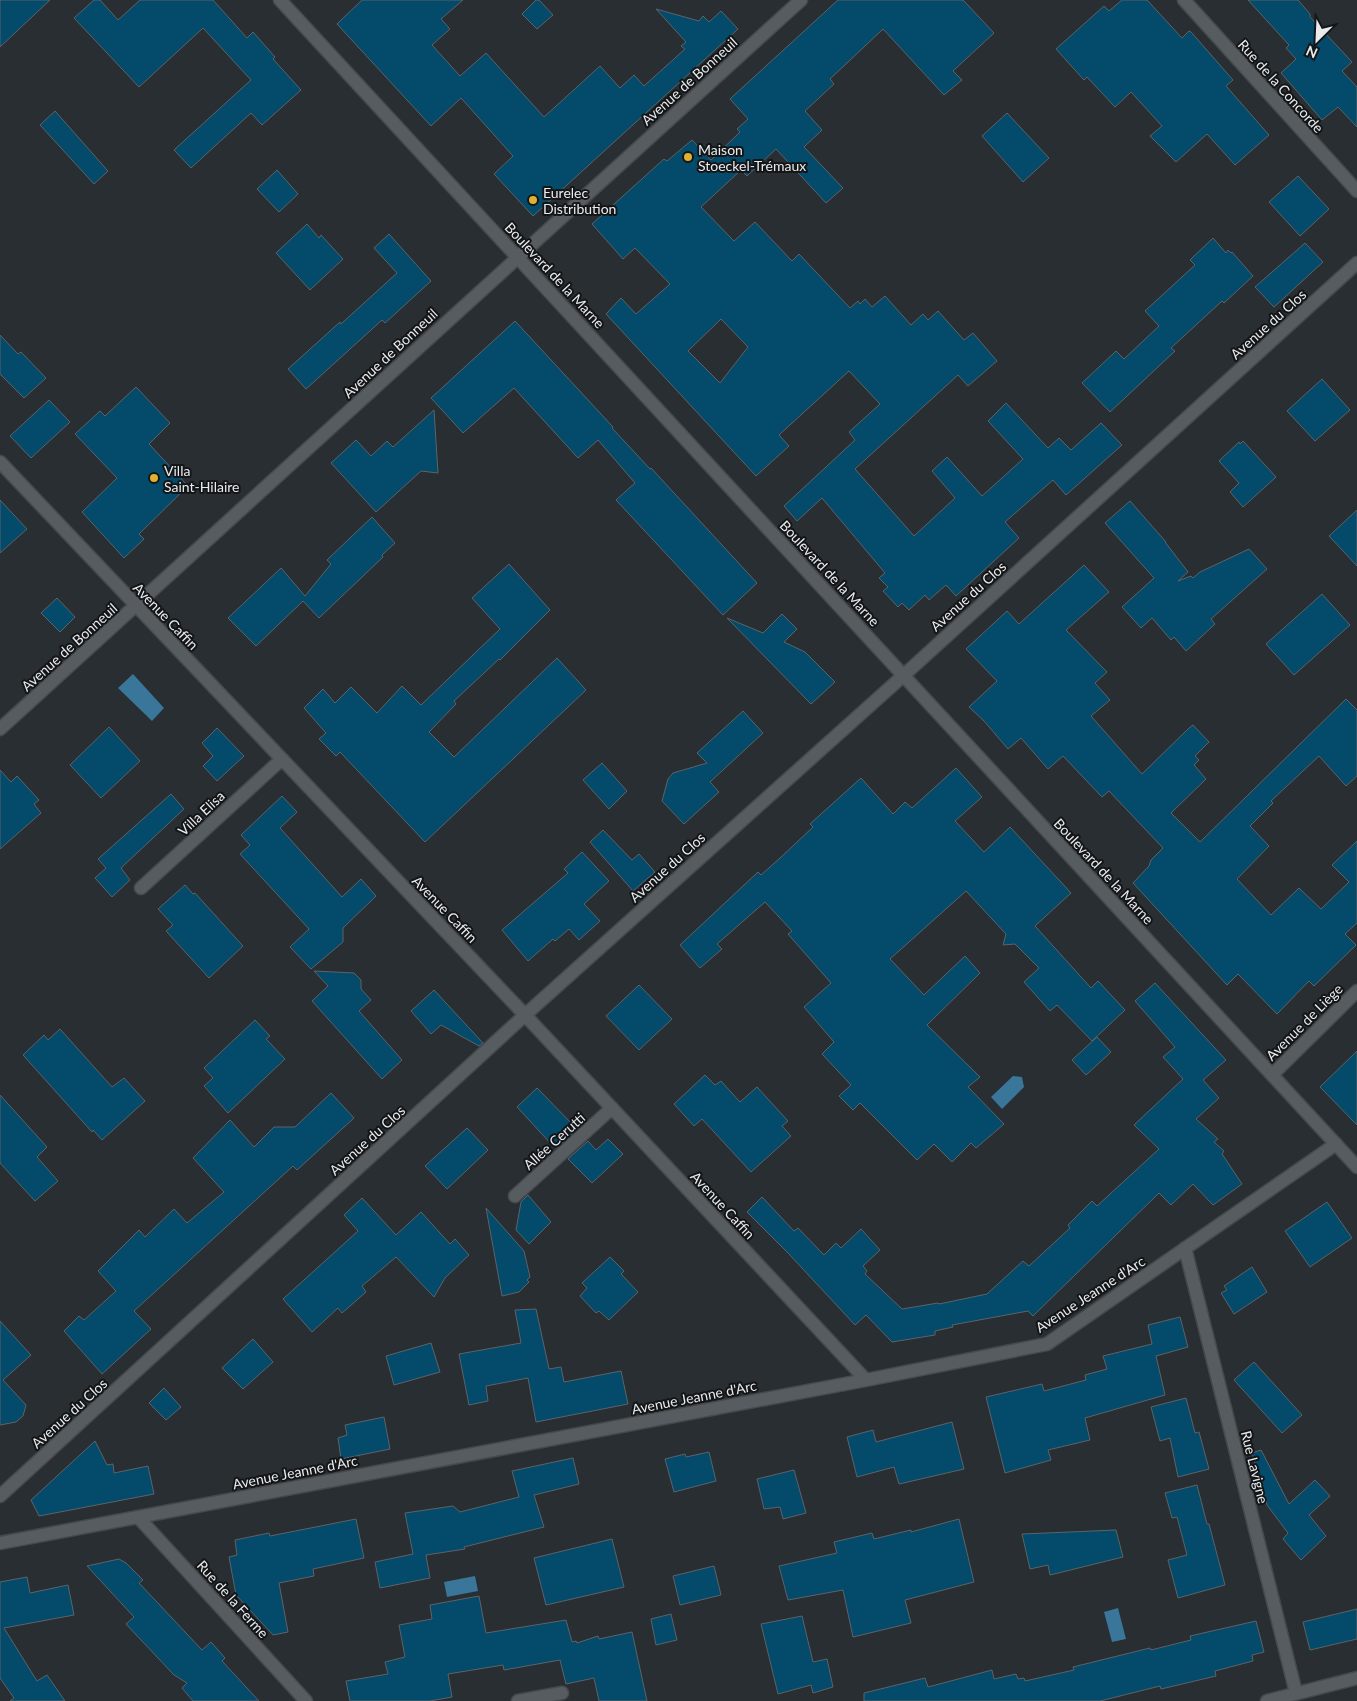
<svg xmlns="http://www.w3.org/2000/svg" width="1357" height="1701" viewBox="0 0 1357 1701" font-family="Lato,sans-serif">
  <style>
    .water { fill: #3a7699 }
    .building { fill: #034a6b; stroke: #5d6367; fill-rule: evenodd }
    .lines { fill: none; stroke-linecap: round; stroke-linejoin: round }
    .service-casing { stroke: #45494c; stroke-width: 15 }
    .minor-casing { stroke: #45494c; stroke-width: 15 }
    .tertiary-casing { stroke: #45494c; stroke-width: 15 }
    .service { stroke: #565c60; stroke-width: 12 }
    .minor { stroke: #565c60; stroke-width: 12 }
    .tertiary { stroke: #565c60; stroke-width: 12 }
    .poi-dot { fill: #deb133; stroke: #131517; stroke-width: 2 }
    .labels { text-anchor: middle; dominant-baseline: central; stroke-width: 4; stroke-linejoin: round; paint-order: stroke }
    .street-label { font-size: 14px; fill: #e9ecef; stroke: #131517 }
    .poi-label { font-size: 14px; fill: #e9ecef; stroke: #131517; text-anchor: start }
  </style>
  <rect width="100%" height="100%" fill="#282e31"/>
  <!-- water -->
  <path class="water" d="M133 674 164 708 152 721 118 688Z
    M1013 1076 1022 1077 1024 1087 1002 1109 991 1097Z
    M475 1576 478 1591 447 1597 444 1582Z
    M1118 1608 1126 1639 1112 1642 1104 1612Z"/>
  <!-- building -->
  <path class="building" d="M0 0H50L0 47Z
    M94 0H100L118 20 140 0H213L247 38 253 32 275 57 273 59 301 90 262 125 251 113 191 168 174 150 251 80 203 28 139 87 74 18Z
    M362 0H463L441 19 450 29 432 45 460 76 486 53 544 117 600 66 620 88 634 75 644 86 685 49 681 46 686 42 656 9 699 21 703 16 709 22 721 11 738 29 533 216 494 174 513 156 461 98 431 126 337 24Z
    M536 0H539L553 15 537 29 522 14Z
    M838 0H963L994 33 953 71 962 80 944 95 883 29 830 79 834 84 805 111 822 130 804 147 843 188 826 203 776 149 747 176 741 170 701 207 734 241 755 222 792 261 799 254 850 308 858 301 860 304 865 299 872 307 885 296 911 325 923 314 928 320 938 311 964 340 973 333 997 361 968 386 958 375 855 469 914 536 955 498 932 471 947 457 982 496 1023 459 988 421 1006 403 1048 448 1059 438 1071 450 1101 423 1122 445 1066 495 1053 480 1005 522 1019 538 956 596 946 585 929 600 925 595 909 610 902 603 898 607 883 591 888 587 879 578 885 573 822 498 797 521 784 506 855 440 849 432 880 404 849 371 779 435 789 446 756 476 606 314 621 298 636 314 670 284 635 248 623 259 592 224 664 159 667 161 692 140 711 160 740 132 737 129 748 119 730 99ZM721 319 748 347 720 383 688 351Z
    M1122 0H1147L1182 38 1189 31 1191 32 1233 80 1226 86 1269 135 1235 165 1207 134 1176 162 1150 136 1162 126 1131 92 1115 107 1087 77 1084 80 1056 49 1104 6 1109 11Z
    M1248 0H1298L1310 14V17L1352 62 1342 71 1357 87V127L1338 107 1322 120 1281 73 1296 59 1286 48 1289 45Z
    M55 111 108 171 94 184 40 125Z
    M1007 113 1049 158 1023 182 982 136Z
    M277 170 298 194 279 212 257 189Z
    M1298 176 1329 209 1300 236 1269 202Z
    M307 224 319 238 321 235 343 259 310 290 276 253Z
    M389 234 431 281 385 323 382 320 306 389 288 369 340 322 341 324 397 273 374 248Z
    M1213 238 1226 253 1228 250 1231 253 1232 252 1253 276 1224 303 1222 301 1171 348 1175 351 1110 412 1082 383 1116 351 1124 359 1159 326 1145 311 1195 265 1190 260Z
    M1305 243 1323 262 1274 307 1255 287Z
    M515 321 613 427 612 428 650 469 651 468 757 583 723 615 616 500 635 483 598 440 578 458 514 388 463 433 431 398Z
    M0 335 18 354 21 352 46 378 24 398 0 374Z
    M1322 379 1350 410 1315 441 1287 411Z
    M136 387 170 423 149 444 188 486 139 534 144 539 124 558 82 512 117 478 75 434 100 411 105 416Z
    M49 400 70 422 31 458 10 436Z
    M434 410 438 473 421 471 376 512 331 463 356 440 371 456 387 441 393 447Z
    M1243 441 1276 477 1243 507 1230 492 1239 483 1219 461 1239 442 1240 444Z
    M0 500 27 529 0 553Z
    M1130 501 1166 542H1165L1188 572 1178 581 1191 576 1193 578 1200 572 1249 549 1267 569 1211 619 1215 624 1186 651 1174 637 1171 640 1152 618 1141 628 1122 607 1154 578 1105 523Z
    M1357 510V566L1329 536Z
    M372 517 395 543 382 555 383 557 319 618 303 601 256 646 228 618 281 568 305 596 331 564 327 560Z
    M509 564 550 610 500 660 499 659 454 701 456 704 429 732 454 757 557 658 586 690 425 842 340 752 336 756 319 739 326 733 304 708 323 689 335 703 351 687 377 713 402 686 421 705 500 629 472 598Z
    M1084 565 1109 592 1066 630 1107 672 1095 683 1110 700 1091 716 1142 774 1189 728 1193 725 1209 742 1195 756 1199 760 1194 765 1206 779 1171 813 1200 842 1346 699 1357 710V776L1346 786 1319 756 1271 801 1273 803 1250 826 1269 846 1237 879 1271 915 1299 888 1321 909 1349 882 1332 865 1357 841V923L1345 934 1356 945 1314 986 1309 981 1277 1014 1238 974 1227 985 1133 883 1149 866 1151 860 1163 848 1109 791 1102 797 1063 756 1048 769 1021 738 1008 749 984 721 969 707 997 681 966 649 1007 611 1019 624Z
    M1322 594 1350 625 1294 675 1266 644Z
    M57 598 75 617 60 632 41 613Z
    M782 614 797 629 784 642 805 652 835 682 811 704 727 618 763 633Z
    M743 711 763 733 710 782 719 792 684 824 662 801 668 779 673 773 707 763 697 753Z
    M109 727 140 761 101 798 70 765Z
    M217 728 244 756 217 781 203 766 213 756 202 743Z
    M602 763 627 791 609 809 583 780Z
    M956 768 982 797 955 821 984 852 1010 827 1071 893 1035 926 1091 988 1098 981 1125 1010 1092 1041 1057 1005 1050 1011 1024 982 1039 968 1015 944 1003 945 1006 934 966 891 890 959 924 995 965 956 980 973 927 1025 980 1077 968 1087 1004 1124 976 1148 971 1143 952 1162 934 1144 917 1160 860 1103 853 1110 839 1096 851 1085 822 1054 834 1042 804 1007 831 983 788 934 792 931 765 902 717 944 722 949 700 968 680 945 758 872 761 875 779 859 813 827 810 824 861 778 893 814 905 802 912 808Z
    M0 770 11 782 17 776 39 800 34 804 41 813 0 849Z
    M171 794 184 809 121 868 130 880 112 897 95 878 106 868 98 859Z
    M282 796 297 812 280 828 342 897 361 879 376 896 343 928V942L311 969 290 947 309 929 240 854 250 845 241 835Z
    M603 830 632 860 639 854 655 872 633 891 590 842Z
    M582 852 609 881 584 904 600 921 579 940 569 929 555 941 553 939 528 961 502 930 568 873 564 869Z
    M185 885 193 894 195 893 243 946 209 978 166 931 173 925 158 909Z
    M314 971 354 973 361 980V989L371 1000 359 1011 402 1060 382 1079 312 1001 328 986Z
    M1155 983 1226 1060 1203 1080 1219 1098 1196 1119 1218 1139 1214 1142 1224 1151 1222 1154 1242 1184 1213 1205 1193 1184 1171 1205 1159 1193 1033 1316 1028 1311 952 1325 953 1327 935 1331V1335L892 1342 866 1315 855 1325 788 1253 747 1212 762 1197 794 1231 798 1228 824 1255 836 1243 841 1248 861 1229 880 1250 863 1266 867 1271 865 1274 902 1309 938 1303 939 1304 987 1294 1023 1261 1029 1266 1070 1228 1068 1225 1092 1201 1097 1206 1159 1149 1134 1125 1183 1079 1163 1057 1175 1047 1135 1001Z
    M639 985 672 1019 639 1050 606 1016Z
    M434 990 483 1043 479 1046 441 1025 431 1034 411 1011Z
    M255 1020 270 1036 266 1039 285 1059 228 1113 204 1086 213 1078 204 1068Z
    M60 1029 112 1087 124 1078 145 1101 102 1140 93 1130 92 1132 23 1055 44 1035 48 1040Z
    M1097 1037 1111 1052 1086 1075 1072 1060Z
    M1357 1051V1125L1320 1087Z
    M705 1075 715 1085 721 1081 740 1102 757 1087 788 1121 782 1126 791 1136 751 1172 702 1119 694 1126 674 1104Z
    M537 1088 577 1129 557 1147 555 1145 553 1146 517 1107Z
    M331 1093 354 1118 297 1170 293 1166 134 1311 151 1329 102 1374 64 1331 79 1316 84 1320 116 1291 98 1271 139 1230 145 1237 174 1209 187 1223 224 1192 193 1158 230 1120 254 1147 274 1127H295Z
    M0 1095 47 1147 37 1157 58 1181 35 1201 0 1163Z
    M467 1128 488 1150 447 1189 425 1166Z
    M608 1139 623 1154 592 1183 568 1159 588 1141 596 1150Z
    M528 1195 551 1222 529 1244 516 1230 521 1202Z
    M362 1198 396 1235 421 1212 450 1244 455 1239 469 1255 445 1278 434 1297 396 1257 362 1286 366 1292 342 1313 338 1308 312 1332 283 1299 358 1231 344 1215Z
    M1327 1202 1352 1238 1310 1267 1285 1231Z
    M486 1208 524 1251 530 1277 527 1280 529 1282 519 1292 502 1296Z
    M610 1257 624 1271 621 1274 638 1292 609 1320 599 1311 596 1313 580 1296 587 1288 582 1283Z
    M1252 1267 1267 1292 1234 1314 1221 1293 1227 1290 1224 1286Z
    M536 1309 549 1369 561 1367 564 1382 621 1371 628 1404 536 1422 528 1378 486 1386 488 1401 469 1405 459 1354 521 1343 515 1310Z
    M1180 1317 1188 1347 1156 1356 1165 1395 1085 1418 1090 1440 1048 1450 1051 1460 1005 1473 986 1397 1042 1384 1044 1391 1086 1380 1085 1375 1107 1369 1103 1356 1152 1344 1148 1325Z
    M0 1321 31 1355 3 1380 26 1405 23 1416 16 1422 0 1425Z
    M253 1339 273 1362 243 1389 222 1368Z
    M431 1343 440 1372 394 1385 386 1356Z
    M1254 1362 1302 1415 1282 1433 1234 1380Z
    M164 1388 181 1407 166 1420 149 1403Z
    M1186 1398 1195 1433 1199 1432 1209 1469 1178 1477 1170 1438 1160 1441 1151 1407Z
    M384 1417 390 1449 341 1459 338 1438 347 1435 345 1425Z
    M952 1422 964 1469 899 1484 894 1467 857 1477 847 1437 873 1430 876 1442Z
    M95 1441 107 1465 113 1464 114 1473 148 1466 154 1494 39 1516 31 1500Z
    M1261 1450 1289 1504 1315 1480 1330 1496 1309 1515 1326 1536 1301 1560 1283 1539 1288 1533 1267 1505 1252 1453Z
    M709 1452 716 1481 674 1492 665 1459 685 1454 686 1457Z
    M573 1458 579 1484 534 1495 544 1527 464 1547 465 1549 426 1555 430 1578 380 1588 375 1562 413 1554 405 1513 453 1506 460 1512 519 1497 512 1471Z
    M794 1470 806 1513 783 1519 780 1507 764 1509 757 1479Z
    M1197 1485 1207 1524H1209L1225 1585 1178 1598 1168 1560 1187 1555 1177 1517 1172 1518 1165 1493Z
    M356 1519 364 1558 313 1569 314 1576 279 1583 288 1632 273 1635 236 1595 229 1557 237 1555 235 1540 269 1533 270 1536Z
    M959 1519 974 1582 905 1600 911 1623 853 1637 843 1590 788 1600 779 1566 837 1553 834 1542 872 1533 874 1539 911 1530V1532Z
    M1116 1530 1123 1557 1050 1575 1048 1565 1030 1569 1022 1534Z
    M612 1539 624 1587 546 1605 534 1558Z
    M119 1559 126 1563 143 1580 139 1583 202 1650 211 1642 225 1658 222 1661 259 1701H193L182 1688 187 1683 174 1675 126 1624 134 1617 87 1566Z
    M714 1566 721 1595 680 1605 673 1576Z
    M27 1577 30 1593 68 1585 74 1615 4 1628 37 1681 47 1675 65 1701H10L14 1698 0 1678V1582Z
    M479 1596 486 1633 566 1620 572 1642 576 1641 577 1643 598 1636 599 1639 632 1632 647 1701H599L594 1678 566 1684 560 1660 504 1670 503 1665 448 1674 452 1697 430 1701H350L346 1681 388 1674 385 1662 405 1657 399 1625 432 1619 430 1605Z
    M1357 1609V1639L1310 1650 1303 1622Z
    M671 1614 677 1640 656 1645 651 1619Z
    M802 1616 813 1662 827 1659 833 1687 813 1693 811 1685 778 1694 761 1624Z
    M1256 1621 1264 1652 1252 1655 1253 1661 1215 1671 1216 1676 1161 1689 1160 1686 1100 1701H864V1693L925 1678 928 1687 992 1670 994 1679 1016 1674 1018 1679 1024 1678 1025 1681 1074 1670 1073 1667 1150 1648 1151 1650 1191 1640 1190 1636Z"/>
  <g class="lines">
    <defs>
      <path id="service" d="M141 888 282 759
        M515 1196 612 1108"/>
      <path id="minor" d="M1184 0 1357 191
        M0 462 525 1015 866 1380
        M0 729C268 488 533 242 801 0
        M1272 1075 1357 991
        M1185 1248 1296 1693
        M0 1496 525 1015 904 675 1357 263
        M138 1517 306 1701
        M0 1543 866 1380 1047 1344 1336 1144
        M518 1701 562 1693
        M1267 1701 1357 1678"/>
      <path id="tertiary" d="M280 0 1357 1167"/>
    </defs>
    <!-- service casing -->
    <use href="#service" class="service-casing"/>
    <!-- minor casing -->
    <use href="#minor" class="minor-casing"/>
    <!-- tertiary casing -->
    <use href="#tertiary" class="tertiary-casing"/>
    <!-- service -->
    <use href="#service" class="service"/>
    <!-- minor -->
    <use href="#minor" class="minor"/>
    <!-- tertiary -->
    <use href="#tertiary" class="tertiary"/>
  </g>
  <!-- markers -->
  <g class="poi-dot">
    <circle cx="688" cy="157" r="5"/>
    <circle cx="533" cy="200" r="5"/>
    <circle cx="154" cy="478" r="5"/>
  </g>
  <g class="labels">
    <!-- street labels -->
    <g class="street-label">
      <text transform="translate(689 81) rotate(-42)">Avenue de Bonneuil</text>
      <text transform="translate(1281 86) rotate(48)">Rue de la Concorde</text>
      <text transform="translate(555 275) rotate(47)">Boulevard de la Marne</text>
      <text transform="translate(1268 324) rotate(-42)">Avenue du Clos</text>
      <text transform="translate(390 353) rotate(-43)">Avenue de Bonneuil</text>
      <text transform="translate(830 573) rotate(47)">Boulevard de la Marne</text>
      <text transform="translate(968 596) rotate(-42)">Avenue du Clos</text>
      <text transform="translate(166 616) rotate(46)">Avenue Caffin</text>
      <text transform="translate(69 647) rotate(-42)">Avenue de Bonneuil</text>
      <text transform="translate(201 813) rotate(-43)">Villa Elisa</text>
      <text transform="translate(667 867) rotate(-42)">Avenue du Clos</text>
      <text transform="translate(1104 871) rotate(47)">Boulevard de la Marne</text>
      <text transform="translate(445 909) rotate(46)">Avenue Caffin</text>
      <text transform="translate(1304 1022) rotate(-45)">Avenue de Liège</text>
      <text transform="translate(367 1140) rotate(-42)">Avenue du Clos</text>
      <text transform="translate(554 1141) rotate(-42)">Allée Cerutti</text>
      <text transform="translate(723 1205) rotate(47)">Avenue Caffin</text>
      <text transform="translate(1090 1294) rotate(-33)">Avenue Jeanne d'Arc</text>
      <text transform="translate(694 1397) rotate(-11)">Avenue Jeanne d'Arc</text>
      <text transform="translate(69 1413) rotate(-42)">Avenue du Clos</text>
      <text transform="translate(1255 1467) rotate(76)">Rue Lavigne</text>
      <text transform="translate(295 1472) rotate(-11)">Avenue Jeanne d'Arc</text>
      <text transform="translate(233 1599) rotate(48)">Rue de la Ferme</text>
    </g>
    <!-- poi labels -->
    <g class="poi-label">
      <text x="698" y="149">Maison<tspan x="698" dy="16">Stoeckel-Trémaux</tspan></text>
      <text x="543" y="192">Eurelec<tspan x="543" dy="16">Distribution</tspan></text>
      <text x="164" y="470">Villa<tspan x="164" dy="16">Saint-Hilaire</tspan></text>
    </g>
  </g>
  <!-- north arrow -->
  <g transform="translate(1317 40) rotate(204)" stroke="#131517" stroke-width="4" paint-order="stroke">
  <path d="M0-4L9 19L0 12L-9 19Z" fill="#e9ecef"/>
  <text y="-8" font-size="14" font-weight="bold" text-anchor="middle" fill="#e9ecef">N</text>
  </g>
</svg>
